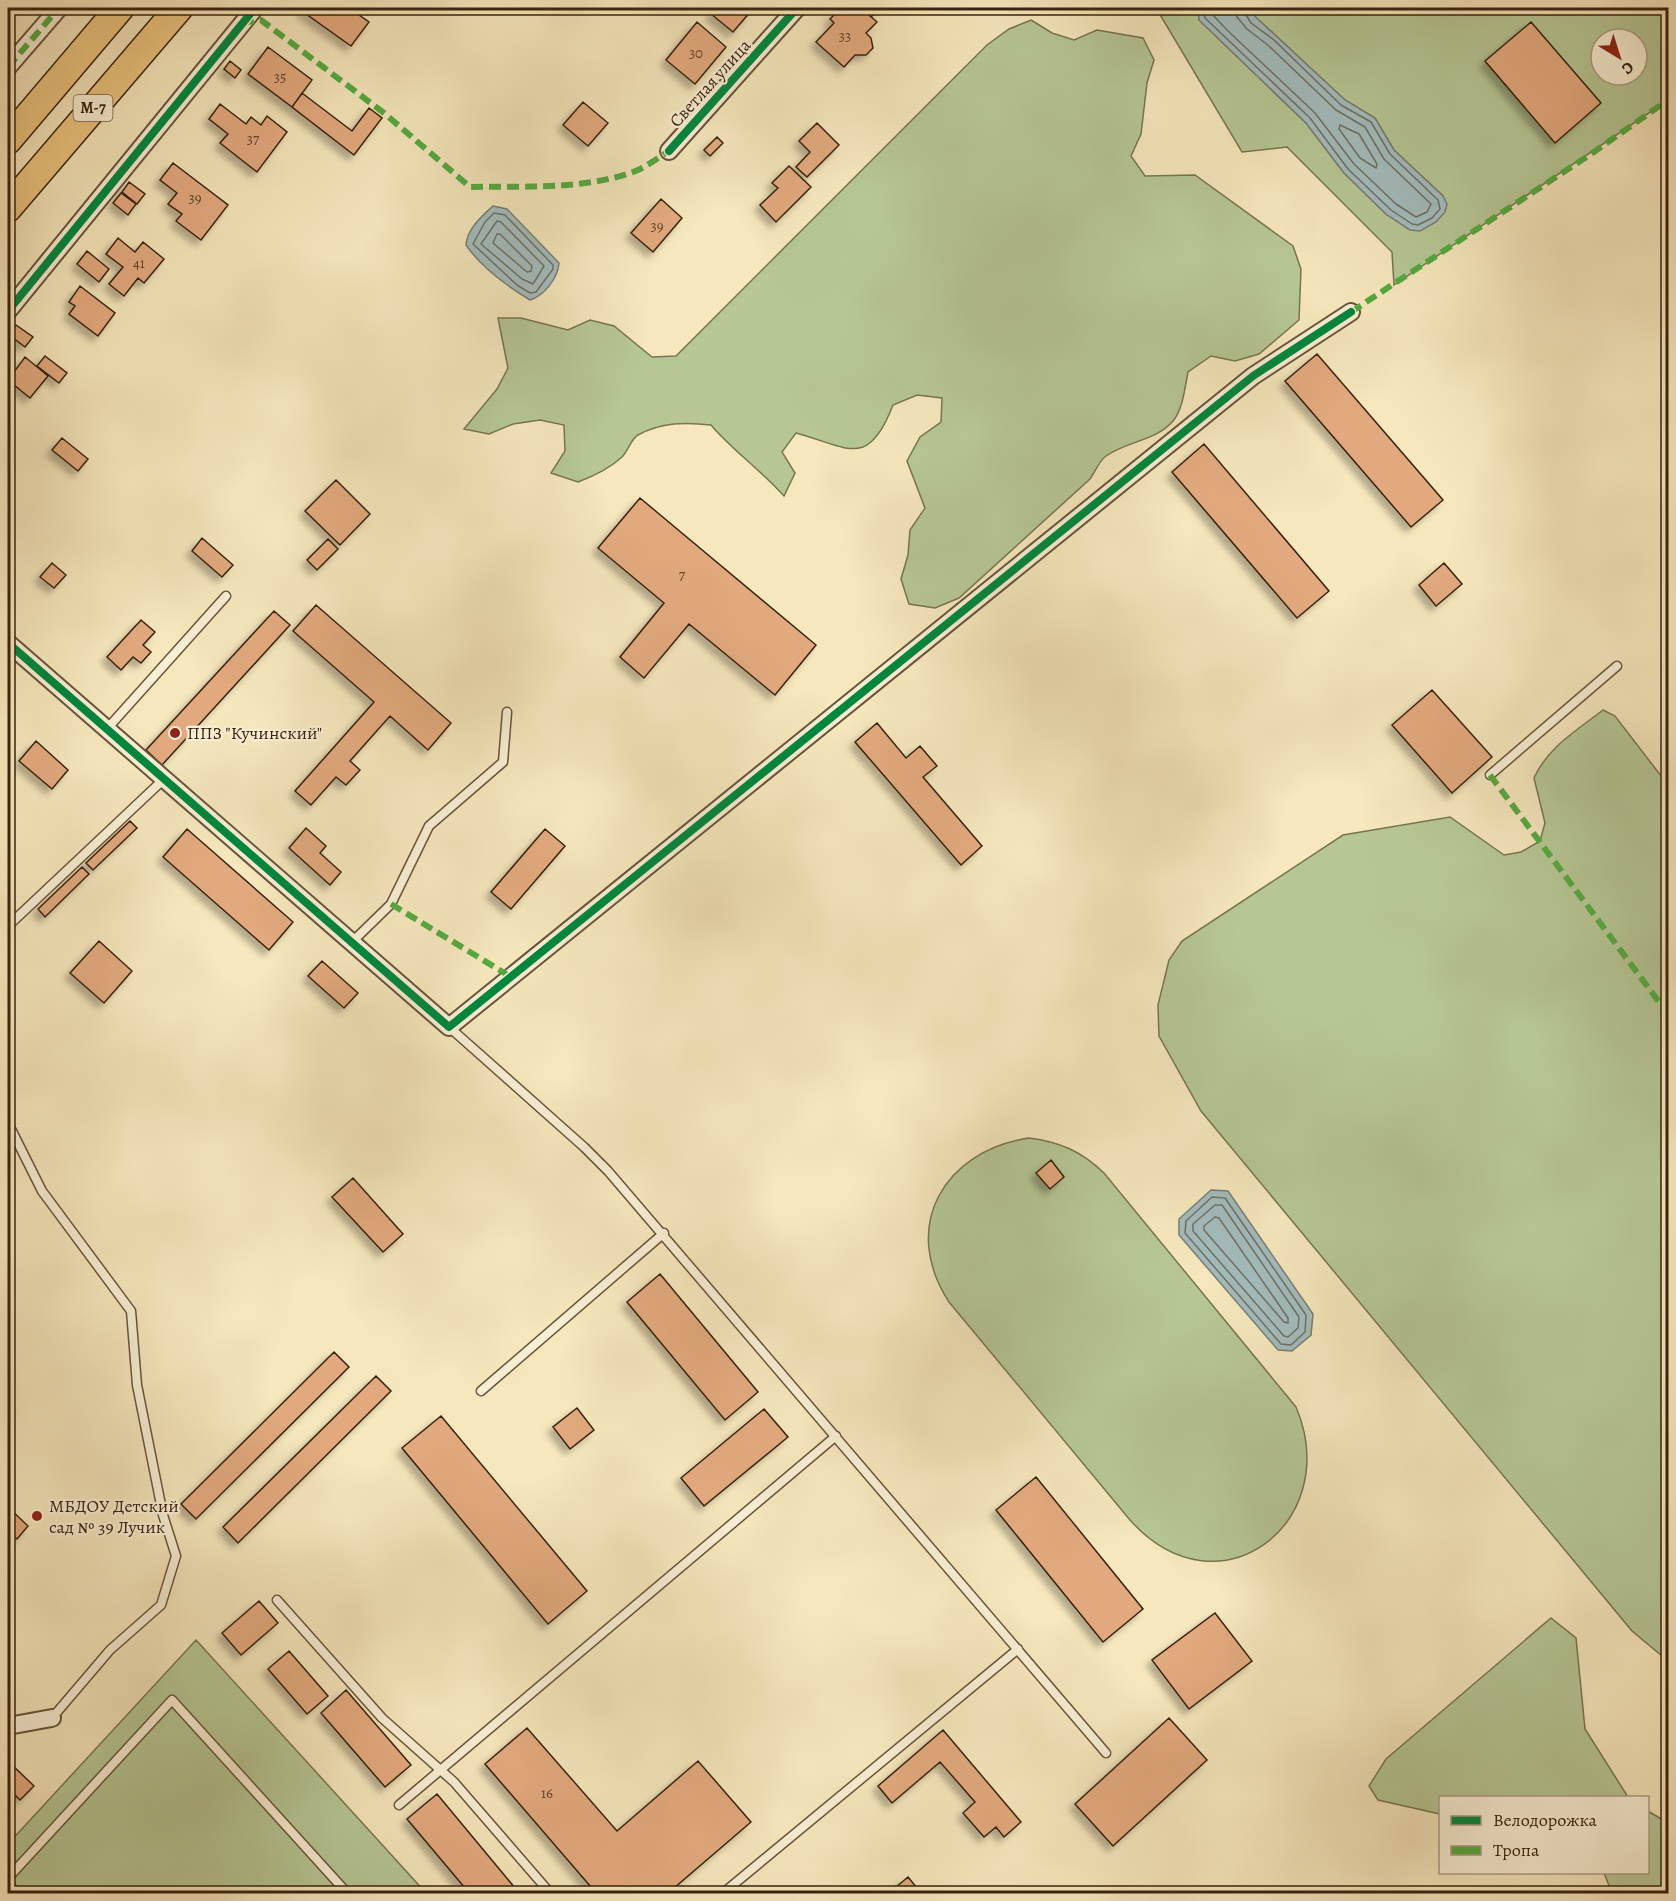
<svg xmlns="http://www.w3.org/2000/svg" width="1676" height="1901" viewBox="0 0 1676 1901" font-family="Alegreya,serif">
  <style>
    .green { fill: #b6c795; stroke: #777552; stroke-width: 1.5; fill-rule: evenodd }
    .water { fill: #a3bcbd; stroke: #787f77; stroke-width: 1.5 }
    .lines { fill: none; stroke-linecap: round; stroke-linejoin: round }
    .shore { stroke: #6e7066; stroke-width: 1.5 }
    .building { fill: #e2a97e; stroke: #38230f; stroke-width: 1.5; filter: url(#shadow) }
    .service-casing { stroke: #68543a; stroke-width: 11 }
    .minor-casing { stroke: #68543a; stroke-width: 20 }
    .trunk-casing { stroke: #38230f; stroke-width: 30 }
    .service { stroke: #f9efd4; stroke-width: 8 }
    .minor { stroke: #f9efd4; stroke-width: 16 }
    .trunk { stroke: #ebc47e; stroke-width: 27 }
    .quiet { stroke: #55aa41; stroke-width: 6; stroke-dasharray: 12 6; stroke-linecap: butt }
    .cycleway-casing { stroke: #f9efd4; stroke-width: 11 }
    .cycleway { stroke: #00873e; stroke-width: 8 }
    .poi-dot { fill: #8f2418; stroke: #f9efd4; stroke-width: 2 }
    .labels { text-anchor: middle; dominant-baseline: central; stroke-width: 4.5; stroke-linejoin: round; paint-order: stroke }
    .number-label { font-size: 15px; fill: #62442b }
    .shield { fill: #f9efd4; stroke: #72604a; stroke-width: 1.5 }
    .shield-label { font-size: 16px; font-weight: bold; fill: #38230f }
    .street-label { font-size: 18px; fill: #38230f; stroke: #f9efd4 }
    .poi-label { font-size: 18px; fill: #38230f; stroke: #f9efd4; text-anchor: start }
  </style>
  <defs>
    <filter id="shadow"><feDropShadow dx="-5.5" dy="5.5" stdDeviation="3" flood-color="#0004"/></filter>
  </defs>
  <rect width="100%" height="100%" fill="#f6e7bd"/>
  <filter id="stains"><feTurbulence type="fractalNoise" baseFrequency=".00333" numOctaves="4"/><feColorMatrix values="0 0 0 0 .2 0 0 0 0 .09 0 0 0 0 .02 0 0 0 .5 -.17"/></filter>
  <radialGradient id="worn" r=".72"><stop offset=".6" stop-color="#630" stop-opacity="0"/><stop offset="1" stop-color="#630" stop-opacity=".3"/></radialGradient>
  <!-- green -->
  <path class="green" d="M1156 8H1199V20L1306 123 1344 173 1387 215 1443 196 1394 150 1375 118 1345 100 1246 8H1668V100L1394 285 1392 252 1287 147 1242 152ZM1601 39H1637V75H1601Z
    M1031 20 1052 33 1074 40 1097 30 1143 38 1154 60 1147 83 1141 134 1131 156 1145 176 1195 175 1293 246 1301 269 1299 320 1259 354 1235 361 1211 356 1188 372C1185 387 1183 409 1173 421 1156 441 1127 441 1106 456 1099 461 1095 472 1090 479L959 598 935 608 909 604 901 579 908 555 910 530 925 508 907 461 920 437 941 422 942 398 917 395 893 405C868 470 848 447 796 433L782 452 795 473 784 496C761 470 733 451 711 425 686 422 661 422 638 435 631 439 628 451 622 457 609 469 594 476 578 482L551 473 565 451 564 425 540 420 513 424 489 434 464 429 497 389 508 368 498 318H521L568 330 590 320 614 326 652 357 676 356 987 45 1009 29Z
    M1603 710 1615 716 1668 785V1661L1632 1631 1201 1111 1159 1036 1158 1005 1169 960 1182 941 1343 835 1450 817 1504 855 1521 852 1540 841 1545 823 1534 778C1548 747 1576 731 1603 710Z
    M1029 1138C1060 1142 1081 1151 1104 1173L1296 1407C1345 1523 1218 1619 1130 1520L949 1302C900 1227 943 1151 1029 1138Z
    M1551 1618 1576 1638 1585 1729 1628 1797 1440 1798V1814L1378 1800 1369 1786 1386 1759Z
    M196 1640 426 1893H8V1844Z
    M1648 1811 1668 1823V1893H1612L1604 1873 1648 1872Z"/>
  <!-- water -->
  <path class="water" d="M1199 8H1246L1345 100 1375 118 1394 150 1443 196 1447 204 1445 212 1436 222 1420 231 1410 230 1387 215 1344 173 1306 123 1199 20Z
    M493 206 507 209 559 263C558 278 544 296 530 300 507 286 481 267 466 245 467 229 482 216 493 206Z
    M1211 1190 1228 1191 1313 1314 1311 1335 1292 1351 1278 1350 1179 1235V1219Z"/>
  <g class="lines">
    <!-- shore -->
    <path class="shore" d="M1203 8 1205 18 1310 118 1348 169 1391 210 1412 224 1418 225 1432 218 1440 209 1438 200 1390 154 1371 122 1341 105 1274 40 1251 23 1242 8
      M1211 8 1212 14 1228 31 1315 113 1354 164 1396 204 1416 217 1427 212 1431 204 1384 159 1365 127 1336 110 1269 46 1247 29 1237 17 1234 8
      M1340 125 1359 134 1377 164 1376 168 1360 158 1339 129Z
      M494 213 505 215 553 265V269L536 292 530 293 517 285 473 244 485 222Z
      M497 221 501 222 544 266 533 284 522 279 481 244Z
      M497 234H500L532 266 531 271 527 272 493 243Z
      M1212 1197 1225 1198 1306 1315 1305 1332 1291 1345 1281 1344 1185 1233 1186 1221Z
      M1215 1205H1222L1299 1317 1298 1328 1288 1337 1284 1336 1193 1231V1224Z
      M1215 1217 1219 1218 1288 1318V1323L1284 1322 1204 1230V1226Z"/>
  </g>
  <!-- building -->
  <path class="building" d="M8 8H18L10 18 8 15Z
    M304 8 336 10 349 8 369 22 351 46 302 11Z
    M716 8H747L751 11 733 32 711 14Z
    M848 8H861L877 22 866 33 871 38 873 48 866 55H855L844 67 816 42 834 23 830 19 839 10 842 13Z
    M861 8H880L871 17Z
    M697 22 726 47 695 84 666 60Z
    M1531 22 1601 103 1555 143 1485 61Z
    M268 47 312 80 292 107 248 74Z
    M230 61 241 70 235 78 224 69Z
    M302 93 352 131 369 108 382 118 354 155 292 107Z
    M583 102 608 123 588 146 563 125Z
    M220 104 246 124 251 117 261 125 267 116 287 132 257 172 220 143 228 134 209 119Z
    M817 123 839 145 807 177 796 167 810 152 799 141Z
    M717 137 723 143 710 156 704 150Z
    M173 163 228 205 201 240 176 221 182 214 168 204 177 193 160 180Z
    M789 166 811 187 776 222 760 205 778 188 772 183Z
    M129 182 145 194 137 204 122 192Z
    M121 193 136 204 128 215 113 203Z
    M661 199 682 218 653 252 631 233Z
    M118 238 135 252 143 242 164 259 144 283 138 278 124 296 109 284 123 267 106 254Z
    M87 251 109 269 99 282 77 264Z
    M80 286 115 313 98 336 69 314 75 306 69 302Z
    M16 325 33 337 25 347 8 334Z
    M1317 354 1443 500 1411 527 1285 381Z
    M45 356 67 373 59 383 37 366Z
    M25 357 48 376 30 398 8 380Z
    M62 438 88 459 78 471 52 450Z
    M1204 444 1329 591 1297 618 1172 472Z
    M336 480 370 514 340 545 305 511Z
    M640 498 816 645 775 695 689 624 644 678 620 657 664 603 598 548Z
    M202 538 233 565 222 577 192 551Z
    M328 539 338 549 317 570 307 560Z
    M52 563 66 575 54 588 40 577Z
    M1444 563 1462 584 1436 606 1419 585Z
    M316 605 451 723 428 750 390 716 350 761 360 770 346 785 336 777 311 805 295 791 374 702 293 631Z
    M274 611 290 625 162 765 146 750Z
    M141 620 155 632 143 645 151 652 141 663 133 657 121 670 107 657Z
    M1432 690 1492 757 1452 793 1392 725Z
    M877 723 906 758 920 746 937 766 923 777 982 846 961 865 855 742Z
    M36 741 68 770 52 789 19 761Z
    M130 821 137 828 93 870 86 863Z
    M306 828 326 846 320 853 341 872 330 885 289 848Z
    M187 829 293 922 269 950 163 857Z
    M545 829 565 846 511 909 491 892Z
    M82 867 89 874 45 917 38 909Z
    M99 941 132 971 104 1003 70 973Z
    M322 961 358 993 344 1008 308 976Z
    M1051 1160 1064 1177 1050 1189 1036 1173Z
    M353 1178 403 1234 383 1252 332 1197Z
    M660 1274 758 1392 725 1420 627 1302Z
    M334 1352 349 1367 196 1519 181 1504Z
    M376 1376 391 1391 238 1543 223 1527Z
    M577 1408 594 1430 570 1449 553 1427Z
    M764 1409 788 1437 704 1506 681 1478Z
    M441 1416 587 1591 548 1624 402 1448Z
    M1036 1477 1143 1609 1103 1642 996 1510Z
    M8 1507 28 1526 17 1539 8 1531Z
    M259 1601 278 1623 241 1655 222 1633Z
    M1215 1613 1252 1661 1189 1709 1152 1660Z
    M289 1651 328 1696 307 1714 268 1669Z
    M346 1690 411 1765 385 1787 321 1713Z
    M1169 1718 1207 1760 1113 1846 1075 1804Z
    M527 1728 617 1831 698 1761 751 1822 667 1894H597L485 1764Z
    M943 1730 1021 1822 1004 1837 996 1827 984 1837 963 1813 975 1802 940 1762 892 1803 878 1786Z
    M8 1761 34 1786 20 1800 8 1788Z
    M437 1794 520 1894H470L407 1819Z
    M908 1877 922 1894H889V1893Z"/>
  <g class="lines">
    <defs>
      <path id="service" d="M106 730 226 596
        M1490 775 1617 666
        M8 926 163 780
        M351 943 391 904 429 826 503 762 507 712
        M449 1027 584 1147 608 1171 1106 1753
        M8 1123 42 1191 131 1311 137 1385 163 1515 176 1556 161 1605 110 1650 52 1718
        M481 1391 664 1233
        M277 1600 382 1718 454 1782 551 1894
        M399 1805 836 1436
        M8 1878 172 1700 348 1894
        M8 1884 18 1894
        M722 1894 1018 1649"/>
      <path id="minor" d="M8 67 59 8
        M669 151 797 8
        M8 311 255 8
        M8 643 449 1027 1253 376 1351 312
        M8 1726 52 1718"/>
      <path id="trunk" d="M8 140 120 8
        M8 208 179 8"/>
    </defs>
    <!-- service casing -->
    <use href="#service" class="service-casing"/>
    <!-- minor casing -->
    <use href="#minor" class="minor-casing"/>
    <!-- trunk casing -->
    <use href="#trunk" class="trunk-casing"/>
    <!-- service -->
    <use href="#service" class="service"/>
    <!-- minor -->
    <use href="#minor" class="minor"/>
    <!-- trunk -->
    <use href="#trunk" class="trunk"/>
    <!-- quiet -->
    <path class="quiet" d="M242 23 261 20 384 113 470 187C524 186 582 190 633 172 645 168 657 158 669 151
      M8 67 59 8
      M1351 312 1591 154 1668 100
      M1490 775 1668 1014
      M391 904 511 977"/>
    <defs>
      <path id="cycleway" d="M669 151 797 8
        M8 311 255 8
        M8 643 449 1027 1253 376 1351 312"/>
    </defs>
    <!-- cycleway casing -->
    <use href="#cycleway" class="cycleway-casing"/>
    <!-- cycleway -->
    <use href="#cycleway" class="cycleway"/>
  </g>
  <!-- markers -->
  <g class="poi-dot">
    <circle cx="175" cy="733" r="6"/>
    <circle cx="37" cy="1516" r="6"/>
  </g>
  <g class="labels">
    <!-- number labels -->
    <g class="number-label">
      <text x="845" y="36">33</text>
      <text x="696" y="53">30</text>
      <text x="280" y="77">35</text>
      <text x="253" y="139">37</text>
      <text x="195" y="198">39</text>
      <text x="657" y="226">39</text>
      <text x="139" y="263">41</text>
      <text x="682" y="575">7</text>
      <text x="547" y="1793">16</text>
    </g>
    <!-- shield labels -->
    <rect class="shield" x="73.5" y="95" width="39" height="26" rx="4.5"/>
    <g class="shield-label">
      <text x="93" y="108">М-7</text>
    </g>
    <!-- street labels -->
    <g class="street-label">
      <text transform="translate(710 83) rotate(-48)">Светлая улица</text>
    </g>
    <!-- poi labels -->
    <g class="poi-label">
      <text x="187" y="733">ППЗ "Кучинский"</text>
      <text x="49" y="1506">МБДОУ Детский<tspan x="49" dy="21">сад № 39 Лучик</tspan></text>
    </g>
  </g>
  <!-- margin -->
  <rect width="1676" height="1901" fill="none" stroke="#f6e7bd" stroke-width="30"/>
  <rect x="9" y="9" width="1658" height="1883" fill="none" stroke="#38230f" stroke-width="3"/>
  <rect x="15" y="15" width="1646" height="1871" fill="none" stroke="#38230f" stroke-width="1.5"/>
  <!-- legend -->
  <rect x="1439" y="1796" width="210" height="78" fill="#f9efd4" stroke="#ac9d85" stroke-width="1.5"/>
  <rect x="1451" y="1816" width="30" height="9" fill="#00873e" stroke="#ac9d85" stroke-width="1.5"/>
  <text x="1493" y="1826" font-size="18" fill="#38230f">Велодорожка</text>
  <rect x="1451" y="1846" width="30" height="9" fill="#55aa41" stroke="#ac9d85" stroke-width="1.5"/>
  <text x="1493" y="1856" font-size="18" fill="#38230f">Тропа</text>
  <!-- north arrow -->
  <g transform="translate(1619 57) rotate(142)"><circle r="28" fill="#f9efd4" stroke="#ac9d85" stroke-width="1.5"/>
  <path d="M0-4.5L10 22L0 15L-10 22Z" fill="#8f2418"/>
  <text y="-9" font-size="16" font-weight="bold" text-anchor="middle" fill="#38230f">С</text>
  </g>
  <rect width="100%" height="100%" filter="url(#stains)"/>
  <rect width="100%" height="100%" fill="url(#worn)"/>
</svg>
